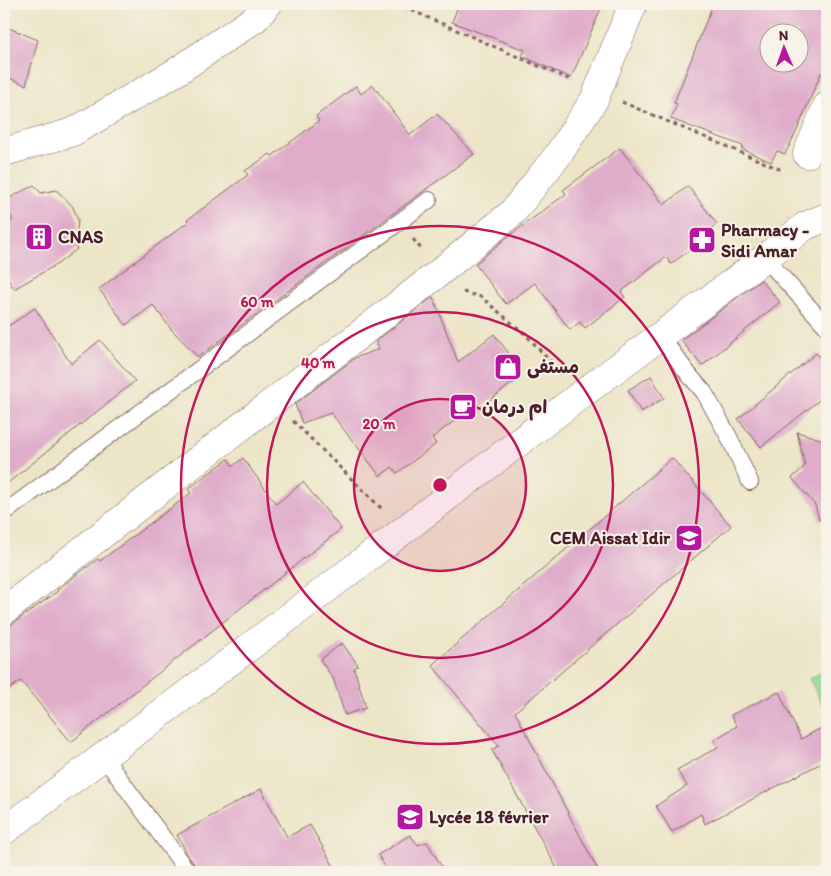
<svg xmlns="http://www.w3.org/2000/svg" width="831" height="876" viewBox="0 0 831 876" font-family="Itim,'Playpen Sans Arabic',sans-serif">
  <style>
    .green { fill: #91d892; stroke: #6e7c5e }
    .building { fill: #dfacca; fill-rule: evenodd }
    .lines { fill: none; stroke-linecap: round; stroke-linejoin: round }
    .service-casing { stroke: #836462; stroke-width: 18 }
    .minor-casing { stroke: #836462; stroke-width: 29 }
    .tertiary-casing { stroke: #836462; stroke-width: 29 }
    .path { stroke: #836462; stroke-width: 3; stroke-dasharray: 4 4; stroke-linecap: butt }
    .service { stroke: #fff; stroke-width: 16 }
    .minor { stroke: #fff; stroke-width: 28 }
    .tertiary { stroke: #fff; stroke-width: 28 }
    .ring { fill: none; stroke: #c2185b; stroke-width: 2.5 }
    .labels { text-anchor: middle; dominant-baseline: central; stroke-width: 4; stroke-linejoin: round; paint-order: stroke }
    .poi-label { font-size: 18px; font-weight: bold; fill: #4a1f2b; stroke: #f7f3e8; text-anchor: start }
    .centre { fill: #c2185b; stroke: #f7f3e8; stroke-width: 2.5 }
    .ring-label { font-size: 15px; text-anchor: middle; font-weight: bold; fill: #c2185b; stroke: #f7f3e8; stroke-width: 4; stroke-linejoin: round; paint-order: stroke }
  </style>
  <rect width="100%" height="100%" fill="#f7f3e8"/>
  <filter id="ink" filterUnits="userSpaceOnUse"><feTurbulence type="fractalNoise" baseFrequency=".02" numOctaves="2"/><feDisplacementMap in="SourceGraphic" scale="10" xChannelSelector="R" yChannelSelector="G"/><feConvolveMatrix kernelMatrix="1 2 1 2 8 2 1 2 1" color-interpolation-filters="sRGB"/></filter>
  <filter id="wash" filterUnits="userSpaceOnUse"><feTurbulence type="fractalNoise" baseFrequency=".0096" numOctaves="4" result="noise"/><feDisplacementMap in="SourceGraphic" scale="20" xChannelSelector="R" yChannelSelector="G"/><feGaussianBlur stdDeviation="1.12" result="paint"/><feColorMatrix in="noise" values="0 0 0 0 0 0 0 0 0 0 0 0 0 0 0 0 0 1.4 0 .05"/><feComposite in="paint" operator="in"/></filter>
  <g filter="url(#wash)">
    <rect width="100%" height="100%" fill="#ece5c8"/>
    <!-- green -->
    <path class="green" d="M827 670V712L809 679Z"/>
    <g id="blocks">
      <!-- building -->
      <path class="building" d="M459 4H603L571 78 522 56 525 50 452 22Z
        M713 4H827V76L821 73 798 128 785 154 777 151 771 162 742 149 743 146 671 119 677 104 674 103ZM768 32H798V62H768Z
        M4 26 38 40 26 85 4 76Z
        M373 85 410 135 437 114 474 154 198 357 171 329 153 305 126 325 99 289 188 222 187 220 248 175 245 171 270 154 272 156 319 121 316 116 356 86 361 94Z
        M620 148 664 205 688 186 717 224 709 230 713 235 695 249 694 247 671 264 666 257 621 292 625 297 585 328 580 322 570 330 535 283 506 304 475 264 506 238 566 194 563 190Z
        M34 185 41 193 56 190 65 198 73 207 78 220 77 230 70 243 77 249 59 263 14 289 4 273V226L13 220 4 205V201Z
        M761 280 780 302 702 366 681 340Z
        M433 297 458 362 494 334 521 369 511 377 515 381 480 408 476 404 432 438 436 444 397 473 392 467 380 476 331 413 302 423 295 404 355 358 379 349 376 341Z
        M35 308 71 364 100 340 135 381 4 486V329Z
        M816 353 827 365V394L761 447 738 419Z
        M651 376 664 398 641 412 628 390Z
        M797 432 827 441V519L819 520 815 505 792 478 805 466Z
        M243 458 276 504 303 482 341 529 71 742 21 681 4 693V630L58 591 57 590 71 579 98 559 100 561 191 493 188 489 228 459 233 466Z
        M672 458 731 526 515 712 599 872H559L492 750 499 746 432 665Z
        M342 643 358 665 354 668 366 708 345 715 333 678 320 660Z
        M779 692 801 739 827 725V760L705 824 701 814 672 832 656 806 687 786 677 770 718 747 714 740 737 726 731 715Z
        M261 789 287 837 310 825 337 872H198L196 867 189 857 177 835Z
        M410 835 418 845 427 842 445 872H388L378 855Z"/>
    </g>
  </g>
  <g filter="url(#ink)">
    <use href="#blocks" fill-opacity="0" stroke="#836462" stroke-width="1"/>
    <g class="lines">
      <defs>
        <path id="service" d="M765 258 827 327
          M660 336 690 376 704 392 729 437 750 482
          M4 513 429 200
          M103 756 188 872"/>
        <path id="minor" d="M4 152 73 132 176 72 256 18 268 4
          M807 154 827 106
          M4 611 440 272 512 213 558 155 594 100 633 4"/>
        <path id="tertiary" d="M4 831 320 594 582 394 765 258 805 226 827 217"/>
      </defs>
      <!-- service casing -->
      <use href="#service" class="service-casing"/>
      <!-- minor casing -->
      <use href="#minor" class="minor-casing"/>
      <!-- tertiary casing -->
      <use href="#tertiary" class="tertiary-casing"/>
      <!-- path -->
      <path class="path" d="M397 4 573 81
        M622 102 782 170
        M413 239 422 250
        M463 292 481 297 526 335 562 374
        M293 421 383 510"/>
      <!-- service -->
      <use href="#service" class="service"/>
      <!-- minor -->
      <use href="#minor" class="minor"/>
      <!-- tertiary -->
      <use href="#tertiary" class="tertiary"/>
    </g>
  </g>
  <!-- distance rings -->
  <circle cx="440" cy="485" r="86" fill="#c2185b" fill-opacity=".12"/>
  <g class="ring">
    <circle cx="440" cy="485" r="86"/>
    <circle cx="440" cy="485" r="173"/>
    <circle cx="440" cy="485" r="259"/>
  </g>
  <!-- icons -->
  <defs>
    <symbol id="building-square" viewBox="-11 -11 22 22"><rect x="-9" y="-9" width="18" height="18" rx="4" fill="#b5179e" stroke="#f7f3e8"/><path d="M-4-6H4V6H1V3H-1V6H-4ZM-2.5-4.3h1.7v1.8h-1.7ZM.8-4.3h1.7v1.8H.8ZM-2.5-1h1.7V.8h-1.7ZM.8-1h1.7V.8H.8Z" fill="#fff"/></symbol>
    <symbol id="pharmacy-square" viewBox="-11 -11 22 22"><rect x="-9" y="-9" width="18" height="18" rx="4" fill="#b5179e" stroke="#f7f3e8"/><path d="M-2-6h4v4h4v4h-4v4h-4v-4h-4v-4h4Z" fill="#fff"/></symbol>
    <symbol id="shop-square" viewBox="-11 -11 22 22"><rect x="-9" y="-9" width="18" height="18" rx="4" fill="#b5179e" stroke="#f7f3e8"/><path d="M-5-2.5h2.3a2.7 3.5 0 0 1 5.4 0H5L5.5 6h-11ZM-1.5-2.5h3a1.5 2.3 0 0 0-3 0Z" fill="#fff"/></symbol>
    <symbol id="cafe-square" viewBox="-11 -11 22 22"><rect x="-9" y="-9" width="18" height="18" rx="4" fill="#b5179e" stroke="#f7f3e8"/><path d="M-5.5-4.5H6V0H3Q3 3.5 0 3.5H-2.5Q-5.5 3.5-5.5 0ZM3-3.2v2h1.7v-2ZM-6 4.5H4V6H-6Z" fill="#fff"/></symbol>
    <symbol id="school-square" viewBox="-11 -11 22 22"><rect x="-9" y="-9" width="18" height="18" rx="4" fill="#b5179e" stroke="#f7f3e8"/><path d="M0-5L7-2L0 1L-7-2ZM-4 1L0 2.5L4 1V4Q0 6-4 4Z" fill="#fff"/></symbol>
  </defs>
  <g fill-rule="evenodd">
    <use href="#building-square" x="23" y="221" width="32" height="32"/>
    <use href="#pharmacy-square" x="686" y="224" width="32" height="32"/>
    <use href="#shop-square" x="492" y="351" width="32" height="32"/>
    <use href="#cafe-square" x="447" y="391" width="32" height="32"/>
    <use href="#school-square" x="673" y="522" width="32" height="32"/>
    <use href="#school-square" x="394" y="801" width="32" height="32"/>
  </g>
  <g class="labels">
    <!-- poi labels -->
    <g class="poi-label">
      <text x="721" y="230">Pharmacy -<tspan x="721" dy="21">Sidi Amar</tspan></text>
      <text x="58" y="237">CNAS</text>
      <text x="527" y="367">مستفى</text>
      <text x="482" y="407">ام درمان</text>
      <text x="670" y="538" text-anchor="end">CEM Aissat Idir</text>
      <text x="429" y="817">Lycée 18 février</text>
    </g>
  </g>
  <circle cx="440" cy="485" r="8" class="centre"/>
  <g class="ring-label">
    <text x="257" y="307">60 m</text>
    <text x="318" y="368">40 m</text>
    <text x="379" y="429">20 m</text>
  </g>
  <!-- margin -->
  <rect width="831" height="876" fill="none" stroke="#f7f3e8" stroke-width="20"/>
  <!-- north arrow -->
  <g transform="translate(784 48) rotate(358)"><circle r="24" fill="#f7f3e8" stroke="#b29e9c"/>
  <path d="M0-4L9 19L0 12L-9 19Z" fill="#b5179e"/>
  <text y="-8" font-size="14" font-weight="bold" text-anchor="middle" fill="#4a1f2b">N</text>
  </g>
</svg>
